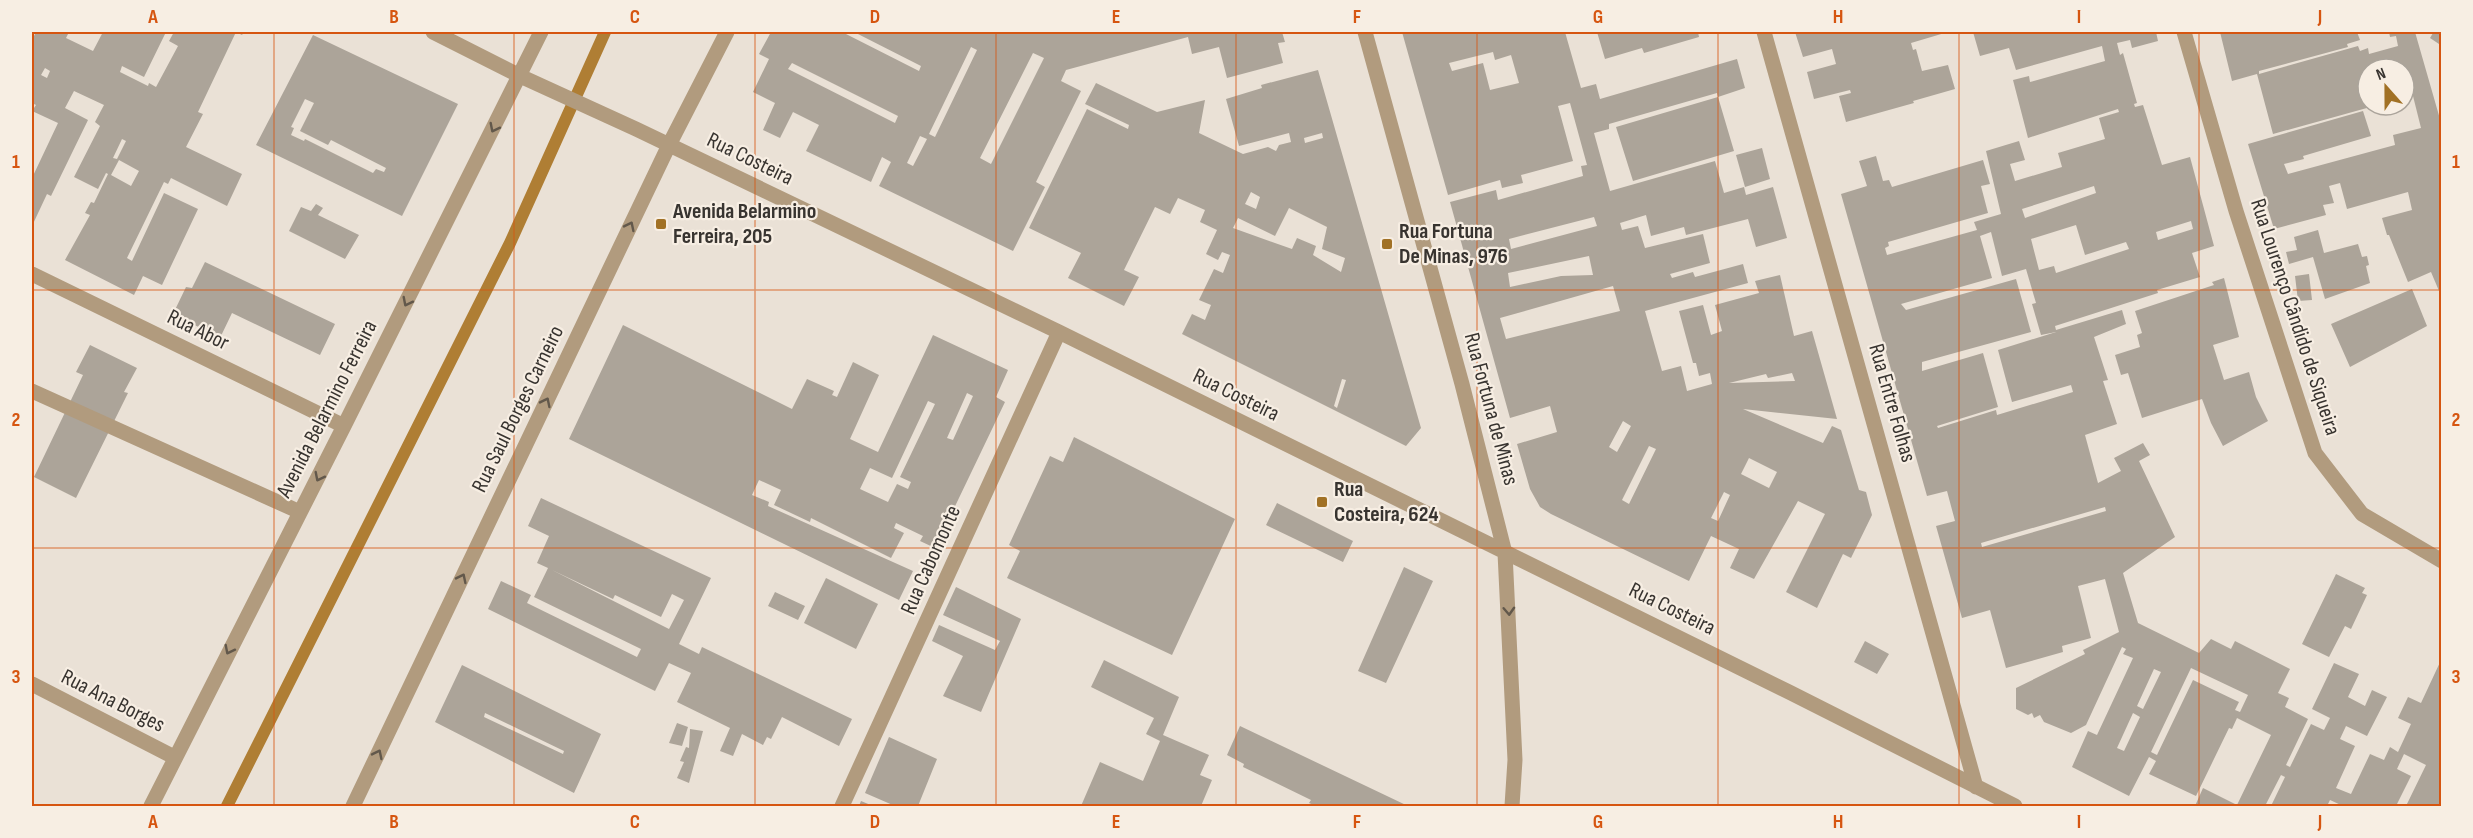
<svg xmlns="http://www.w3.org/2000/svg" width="2473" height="838" viewBox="0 0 2473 838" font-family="'Sofia Sans Condensed',sans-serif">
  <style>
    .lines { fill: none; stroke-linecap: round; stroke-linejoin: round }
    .stream { stroke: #af7e34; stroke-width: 12 }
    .building { fill: #aca499; fill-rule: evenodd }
    .minor { stroke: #b19b7e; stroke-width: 15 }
    .oneway { stroke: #62584b }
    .grid { fill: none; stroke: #d65510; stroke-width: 1.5; stroke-opacity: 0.55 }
    .poi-dot { fill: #a17125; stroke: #f7eee3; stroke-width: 2 }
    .labels { text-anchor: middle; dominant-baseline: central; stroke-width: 4.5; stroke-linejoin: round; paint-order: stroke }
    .street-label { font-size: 22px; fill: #383430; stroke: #f7eee3 }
    .poi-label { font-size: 22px; font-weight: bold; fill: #383430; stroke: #f7eee3; text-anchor: start }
    .neatline { fill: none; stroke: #d65510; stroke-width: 2 }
    .grid-label { font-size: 20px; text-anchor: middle; font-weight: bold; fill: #d65510 }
  </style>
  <rect width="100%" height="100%" fill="#eae1d6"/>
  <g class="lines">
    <!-- stream -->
    <path class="stream" d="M227 806 510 243 605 32"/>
  </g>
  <!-- building -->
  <path class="building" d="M36 32H69L66 38 93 51 103 32H166L144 77 122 66 120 72 148 86 149 83 156 87 178 46 169 41 174 32H244L242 35 236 32 198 112 203 114 186 147 242 174 227 206 171 178 168 184 164 182 127 258 132 261 164 193 198 209 162 285 143 276 134 295 65 260 90 215 85 213 91 202 94 203 108 174 106 173 98 189 74 177 100 126 95 122 104 105 74 91 65 108 88 120 51 196 47 194 32 226V178L58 123 32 111 36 105 32 103V40ZM45 68 50 71 47 78 41 75ZM122 139 126 141 117 159 113 158ZM119 160 139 171 131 186 111 175Z
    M771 32H845L844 33 919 71 921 66 854 32H1282L1285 42 1278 43 1283 63 1227 78 1219 47 1192 54 1188 37 1066 70 1061 81 1081 91 1036 182 1045 187 1013 251 879 186 891 162 882 157 871 182 806 151 819 125 793 112 780 138 763 130 775 103 753 92 769 59 759 54ZM971 47 977 50 935 137 929 134ZM1033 53 1044 58 991 164 980 158ZM792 63 898 116 895 123 788 69ZM920 136 927 139 913 166 907 163Z
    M1402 32H1565L1581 88 1596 84 1600 99 1737 59 1745 88 1718 97 1717 93 1609 124V129L1594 133 1610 191 1715 161 1724 193 1744 187 1746 195 1773 187 1787 238 1756 247 1748 219 1686 235 1684 227 1651 236 1646 215 1620 223 1622 230 1638 226 1645 248 1703 234 1710 263 1670 274 1672 278 1693 272 1695 277 1743 264 1748 283 1645 311 1662 371 1681 366 1687 391 1712 384 1710 373 1699 376 1696 363H1693L1679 311 1703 305 1711 335 1722 331 1715 305 1759 293 1755 281 1780 275 1794 336 1812 331 1837 419 1743 409 1823 443 1832 426 1841 430 1859 490 1866 492 1872 515 1851 558 1843 554 1817 608 1786 592 1825 514 1798 501 1754 579 1730 568 1739 549 1711 536 1689 581 1551 514 1540 507 1530 489 1517 444 1557 432 1550 406 1510 418 1450 202 1496 190 1498 200 1583 176 1581 166 1587 165 1570 103 1558 106 1573 161 1521 175 1523 183 1502 188 1500 180 1448 195ZM1493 52 1495 60 1511 55 1519 83 1490 90 1483 63 1452 71 1449 63ZM1594 217 1597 226 1511 249 1509 239ZM1589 256 1593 275 1561 276 1510 287 1508 273ZM1613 286 1620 311 1506 339 1500 318ZM1792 373 1795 381 1729 383 1766 374 1768 378ZM1623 421 1631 426 1617 452 1609 447ZM1649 446 1656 449 1629 504 1622 500ZM1749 458 1777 472 1769 488 1741 474ZM1724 492 1730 495 1718 521 1711 518Z
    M1597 32H1698L1699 37 1644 53 1642 48 1605 59Z
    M1795 32H1948L1911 43 1913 50 1916 49 1922 71 1948 65 1955 89 1913 101 1914 103 1846 122 1839 96 1851 93 1850 90 1814 99 1807 72 1836 64 1832 49 1803 57Z
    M1973 32H2156L2158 41 2132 48 2130 40 2117 43 2120 55 2123 53 2137 103 2134 104 2135 107 2143 105 2162 165 2190 157 2214 246 2192 253 2200 277 2157 290 2158 293 2055 326 2056 330 2122 310 2126 324 2094 337 2108 380 2103 381 2117 424 2085 435 2098 483 2121 471 2114 458 2143 443 2150 455 2139 461 2175 537 2123 573 2138 623 2199 653 2211 639 2231 649 2235 641 2290 669 2278 693 2289 698 2285 707 2308 719 2286 765 2290 767 2311 724 2324 730 2330 718 2312 709 2334 663 2359 674 2348 697 2365 706 2372 690 2387 697 2367 736 2346 726 2340 739 2355 746 2336 788 2351 794 2370 754 2384 760 2390 747 2398 752 2411 724 2398 718 2408 697 2421 703 2442 658V806H2406L2426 765 2404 754 2397 769 2411 776 2396 806H2343L2330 800 2327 806H2271L2285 777 2281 775 2265 806H2195L2203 788 2237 805 2271 735 2237 718 2232 729 2229 728 2196 796 2149 774 2156 761 2149 757 2129 796 2072 767 2088 731 2097 735 2133 658 2123 654 2126 649 2122 647 2086 725 2071 733 2044 722 2040 715 2034 718 2032 713 2028 715 2016 709V688L2085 654 2083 650 2119 632 2105 579 2078 586 2091 638 2062 646 2063 652 2006 668 1990 610 1962 618 1936 526 1955 521 1947 491 1927 496 1841 194 1867 186 1859 161 1876 156 1883 181 1889 180 1892 187 1983 160 1990 184 1981 186 1988 213 1888 242 1889 246 1885 248 1887 255 1977 230 1974 222 2001 214 1986 151 2019 141 2025 160 2010 164 2015 181 2062 167 2058 153 2105 139 2099 118 2119 112 2118 109 2028 138 2013 80 2029 76 2030 82 2105 61 2102 46 2016 70 2009 48 1980 56ZM2094 186 2096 193 2025 218 2022 209ZM2191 221 2193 229 2158 240 2156 232ZM2076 225 2085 255 2126 242 2129 249 2056 273 2054 266 2039 270 2031 239ZM1991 232 2002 276 2026 269 2036 303 2032 304 2041 335 2056 332 1998 350 2012 402 2071 385 2073 392 1997 415 1996 410 1938 428 1937 426 1998 407 1983 353 1922 371V362L2031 332 2016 279 1906 310 1901 304 1992 278 1980 236ZM2105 507 2106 511 1982 547 1981 543ZM2191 668 2248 695 2240 712 2235 710 2239 702 2193 680 2157 755 2151 752ZM2154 669 2161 672 2143 709 2137 706ZM2133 713 2140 717 2124 751 2117 748Z
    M2220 32H2357L2360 40 2347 44 2348 47 2259 71V74L2358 46 2360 51 2368 48 2369 54 2398 46 2396 36 2390 37 2389 32H2415L2442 126V298L2431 272 2408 282 2389 235H2387L2382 218 2412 210 2408 192 2347 209 2340 183 2329 186 2334 203 2323 205 2326 215 2274 229 2248 144 2363 111 2371 136 2303 156 2304 159 2284 164 2288 174 2395 145 2393 135 2421 128 2406 68 2368 69V105L2374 106 2273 134 2257 74 2232 81Z
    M2430 32H2442V46L2430 38 2433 33Z
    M313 35 458 104 402 216 256 145ZM305 99 314 103 300 131 328 145 331 140 386 168 384 172 376 169 373 173 305 139 304 141 291 135 294 128 291 127Z
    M1318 70 1421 428 1406 446 1182 334 1192 314 1205 320 1211 305 1199 300 1214 269 1223 273 1230 255 1222 252 1218 260 1206 254 1217 230 1200 222 1205 210 1178 198 1170 214 1155 207 1124 270 1139 277 1124 306 1068 278 1081 253 1029 228 1087 109 1128 129 1129 125 1085 104 1096 83 1157 112 1205 100 1199 133 1243 154 1268 147 1276 151 1279 145 1291 142 1289 133 1239 146 1226 99 1262 88 1261 85ZM1322 133 1323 138 1305 143 1304 138ZM1251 192 1260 197 1256 209 1245 204ZM1289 208 1327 227 1322 249 1345 258 1341 272 1313 255 1316 246 1297 238 1292 249 1233 228 1238 218 1275 236ZM1342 379 1346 380 1337 408 1334 406Z
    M1718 97 1734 151 1633 181 1616 127Z
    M1762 148 1770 179 1745 187 1736 155Z
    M316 204 323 208 318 215 359 235 345 259 289 231 301 207 311 211Z
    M2318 230 2324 253 2358 244 2362 257 2367 256 2369 265 2366 266 2370 283 2325 299 2313 257 2289 264 2286 252 2297 250 2294 237Z
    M205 262 335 324 320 355 232 313 220 338 173 314 186 287 192 288Z
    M2309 274 2312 300 2298 301 2295 276Z
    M2224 278 2239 337 2213 345 2224 380 2249 372 2256 397 2268 421 2223 446 2211 423 2202 399 2142 418 2128 373 2121 375 2115 355 2140 347 2137 335 2142 333 2135 311 2214 285 2212 282Z
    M2412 289 2427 326 2350 367 2331 324Z
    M623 325 792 409 807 379 834 391 832 395 837 397 853 362 879 375 850 439 878 452 933 335 1008 370 996 397 1005 402 935 548 920 541 923 536 896 523 894 528 904 533 891 558 811 518 810 522 774 505 781 490 759 480 752 495 769 502 768 506 913 571 899 600 569 439ZM967 393 973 396 953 440 947 438ZM928 401 935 404 900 477 911 482 908 489 897 484 888 502 860 489 870 468 892 478Z
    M90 345 137 368 124 392 128 393 76 498 34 477 83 375 76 372Z
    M1074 437 1235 519 1172 655 1007 578 1020 551 1009 545 1050 456 1063 462Z
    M541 498 711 578 679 644 699 654 702 647 852 719 839 746 782 717 771 739 767 737 763 745 742 734 733 756 720 751 730 728 677 702 691 673 669 663 655 691 488 609 501 581 531 595 527 603 637 657 641 649 534 597 548 568 537 563 549 536 528 526ZM552 570 613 599 615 595 661 617 672 594 684 600 669 629Z
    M1277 503 1353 541 1343 562 1266 525Z
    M1404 567 1433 581 1386 683 1358 671Z
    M2336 574 2365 588 2362 593 2367 595 2351 629 2345 626 2329 657 2302 644Z
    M826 578 878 604 856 649 804 623Z
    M956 587 1021 619 981 712 943 696 963 656 932 641 939 625 995 650 1000 641 943 615Z
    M775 592 805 606 798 620 768 606Z
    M1865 641 1889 654 1877 674 1854 662Z
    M1104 660 1179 697 1163 735 1209 755 1200 775 1212 780 1201 806H1081L1100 762 1143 781 1160 741 1146 734 1154 718 1091 687Z
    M462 665 601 734 574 793 435 722ZM485 713 564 751 563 754 484 717Z
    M677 723 688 727 682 746 669 743Z
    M1240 726 1408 806H1316L1309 803 1311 800 1243 767 1244 764 1227 755Z
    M690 729 703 731 689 783 677 778 684 762 680 761 686 747 689 748Z
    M889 737 937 759 918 806H895L865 793Z
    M861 801 873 806H859Z"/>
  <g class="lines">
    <!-- minor -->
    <path class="minor" d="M433 32 520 76 636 129 1059 332 1789 692 2015 806
      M1365 32 1462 384 1505 553 1515 760 1512 806
      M1764 32 1976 787
      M2184 32 2236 211 2315 453 2362 514 2442 561
      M32 274 344 426
      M32 391 300 512
      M32 684 174 757
      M151 806 344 426 541 32
      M353 806 669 145 727 32
      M842 806 1059 332"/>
  </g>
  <!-- one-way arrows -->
  <defs><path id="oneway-chevron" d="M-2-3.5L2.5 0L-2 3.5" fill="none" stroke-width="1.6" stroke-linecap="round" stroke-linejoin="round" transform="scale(1.5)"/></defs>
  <g class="oneway">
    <use href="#oneway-chevron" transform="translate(494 128) rotate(117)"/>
    <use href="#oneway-chevron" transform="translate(630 226) rotate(-64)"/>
    <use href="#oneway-chevron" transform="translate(407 302) rotate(117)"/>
    <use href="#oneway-chevron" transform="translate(546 402) rotate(-64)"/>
    <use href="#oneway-chevron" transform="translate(319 477) rotate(117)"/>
    <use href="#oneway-chevron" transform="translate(462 578) rotate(-64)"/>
    <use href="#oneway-chevron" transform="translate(1509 611) rotate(87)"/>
    <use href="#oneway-chevron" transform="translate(229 650) rotate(117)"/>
    <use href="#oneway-chevron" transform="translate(378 754) rotate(-64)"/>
  </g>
  <!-- grid -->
  <path class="grid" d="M274 32V806M514 32V806M755 32V806M996 32V806M1236 32V806M1477 32V806M1718 32V806M1959 32V806M2199 32V806M32 290H2442M32 548H2442"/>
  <!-- markers -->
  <g class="poi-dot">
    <rect x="655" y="218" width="12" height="12" rx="3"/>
    <rect x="1381" y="238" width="12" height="12" rx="3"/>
    <rect x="1316" y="496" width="12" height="12" rx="3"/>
  </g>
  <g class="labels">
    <!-- street labels -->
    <g class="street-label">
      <text transform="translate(750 159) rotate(26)">Rua Costeira</text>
      <text transform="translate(2295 317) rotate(72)">Rua Lourenço Cândido de Siqueira</text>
      <text transform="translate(198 330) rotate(26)">Rua Abor</text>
      <text transform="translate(1236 395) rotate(26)">Rua Costeira</text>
      <text transform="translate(1892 403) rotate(74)">Rua Entre Folhas</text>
      <text transform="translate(327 409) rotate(-63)">Avenida Belarmino Ferreira</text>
      <text transform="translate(518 409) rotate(-64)">Rua Saul Borges Carneiro</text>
      <text transform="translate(1491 409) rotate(75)">Rua Fortuna de Minas</text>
      <text transform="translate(931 560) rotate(-66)">Rua Cabomonte</text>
      <text transform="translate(1672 609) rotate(26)">Rua Costeira</text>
      <text transform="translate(113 701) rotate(27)">Rua Ana Borges</text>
    </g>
    <!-- poi labels -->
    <g class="poi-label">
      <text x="673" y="211">Avenida Belarmino<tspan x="673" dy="25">Ferreira, 205</tspan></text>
      <text x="1399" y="231">Rua Fortuna<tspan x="1399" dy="25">De Minas, 976</tspan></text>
      <text x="1334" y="489">Rua<tspan x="1334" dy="25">Costeira, 624</tspan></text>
    </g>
  </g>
  <!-- border -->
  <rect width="2473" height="838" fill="none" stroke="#f7eee3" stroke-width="66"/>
  <!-- north arrow -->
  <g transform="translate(2386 87) rotate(339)"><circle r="28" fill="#f7eee3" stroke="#aba49b" stroke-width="1.5"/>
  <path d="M0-4.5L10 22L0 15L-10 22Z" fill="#a17125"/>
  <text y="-9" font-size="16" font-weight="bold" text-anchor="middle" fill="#383430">N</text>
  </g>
  <rect x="33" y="33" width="2407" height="772" class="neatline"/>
  <g class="grid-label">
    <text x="153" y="23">A</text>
    <text x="394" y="23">B</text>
    <text x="635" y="23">C</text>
    <text x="875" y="23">D</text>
    <text x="1116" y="23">E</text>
    <text x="1357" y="23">F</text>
    <text x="1598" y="23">G</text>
    <text x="1838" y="23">H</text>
    <text x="2079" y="23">I</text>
    <text x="2320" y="23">J</text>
    <text x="16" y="168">1</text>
    <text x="2456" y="168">1</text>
    <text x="16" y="426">2</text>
    <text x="2456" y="426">2</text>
    <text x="16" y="683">3</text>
    <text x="2456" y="683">3</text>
    <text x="153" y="828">A</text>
    <text x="394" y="828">B</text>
    <text x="635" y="828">C</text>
    <text x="875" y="828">D</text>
    <text x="1116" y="828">E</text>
    <text x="1357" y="828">F</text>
    <text x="1598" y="828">G</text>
    <text x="1838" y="828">H</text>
    <text x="2079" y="828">I</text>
    <text x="2320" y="828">J</text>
  </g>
</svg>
